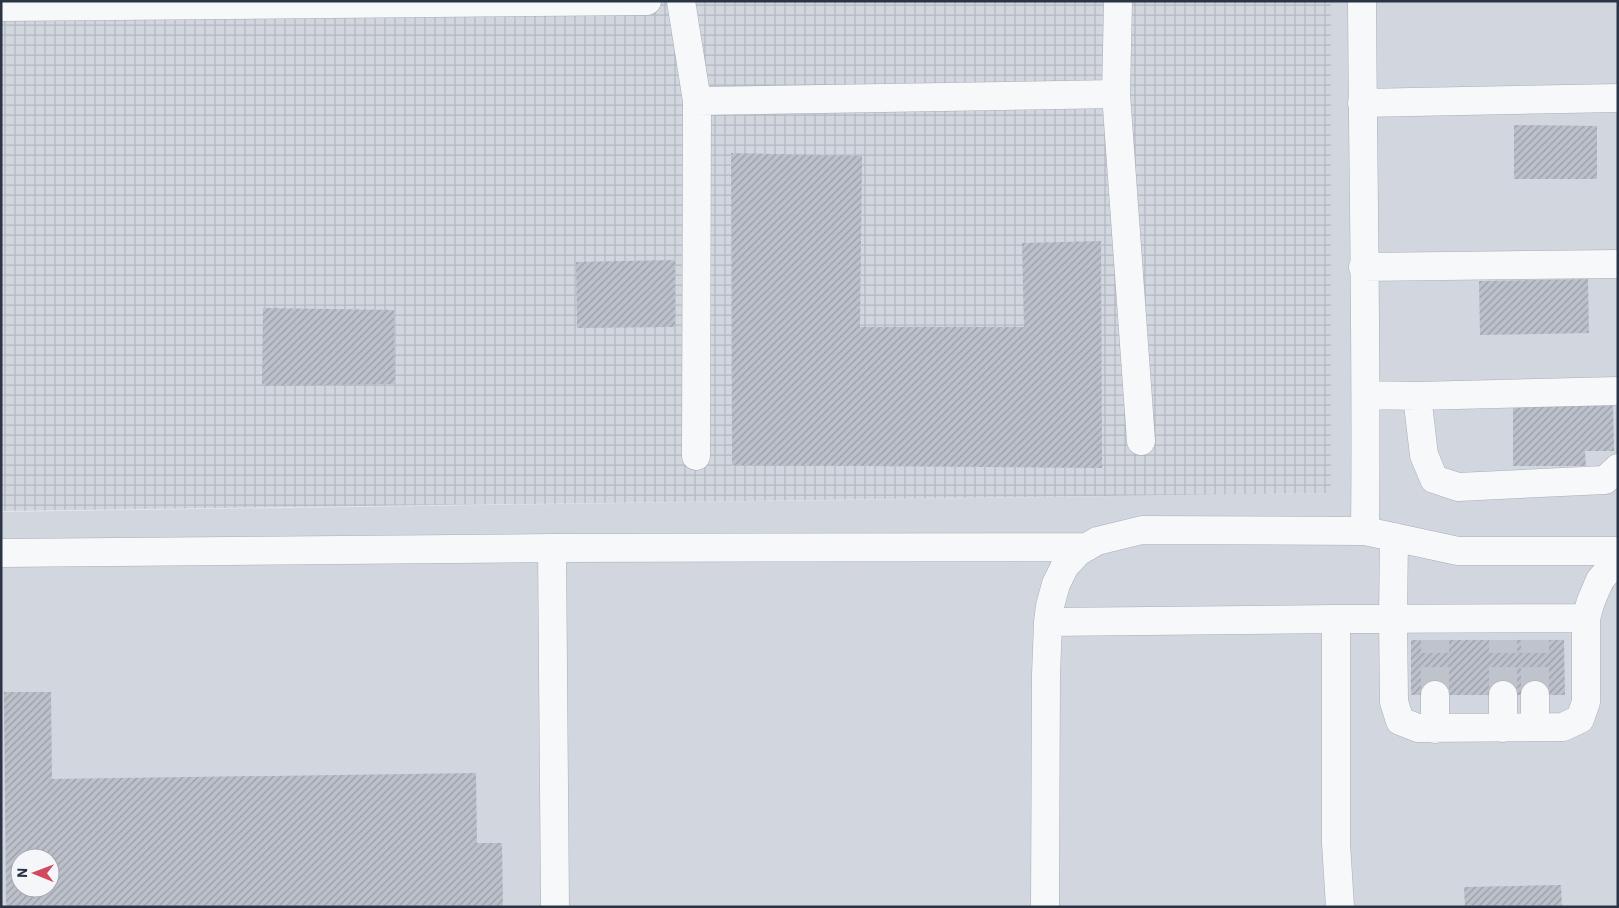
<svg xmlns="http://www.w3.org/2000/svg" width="1619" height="908" viewBox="0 0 1619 908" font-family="'IBM Plex Sans',sans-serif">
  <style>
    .built { fill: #d2d6de; fill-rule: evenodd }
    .industrial { fill: url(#industrial-grid) }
    .building { fill: url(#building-hatch); fill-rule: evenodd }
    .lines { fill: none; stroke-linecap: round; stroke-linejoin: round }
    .minor-tunnel { stroke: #bfc3cb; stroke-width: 28; stroke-dasharray: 28 14; stroke-linecap: butt }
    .minor-casing { stroke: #a9aeb7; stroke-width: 29 }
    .minor { stroke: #f7f8fa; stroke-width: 28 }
  </style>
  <defs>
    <pattern id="industrial-grid" width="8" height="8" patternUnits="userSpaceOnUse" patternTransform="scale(1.25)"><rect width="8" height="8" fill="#d2d6de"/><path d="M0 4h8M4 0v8" fill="none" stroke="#b4b8c0"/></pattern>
    <pattern id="building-hatch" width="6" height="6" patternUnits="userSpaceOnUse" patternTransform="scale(1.25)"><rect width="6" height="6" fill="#bbc0ca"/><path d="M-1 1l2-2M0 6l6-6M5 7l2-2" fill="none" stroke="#989da6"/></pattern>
  </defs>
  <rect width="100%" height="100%" fill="#e4e7ec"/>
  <!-- built -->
  <path class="built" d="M1331 1H1618V907H1V512L1331 493ZM20 858H50V888H20Z"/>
  <!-- industrial -->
  <path class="industrial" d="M1 1H1331V493L1 511Z"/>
  <!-- building -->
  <path class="building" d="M1514 125 1597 126V179H1514Z
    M731 153 862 156 860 327H1024L1022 243 1101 241 1102 468 732 465Z
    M675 260V327L577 328 576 262Z
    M1588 279 1589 333 1480 335 1479 281Z
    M263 308 394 310 395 384 262 386Z
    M1513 400H1613L1614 451H1585L1586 466H1513Z
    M1411 640H1564L1565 695H1411Z
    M4 692H51L52 779 476 773 477 843H502L503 907H6ZM20 858H50V888H20Z
    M1561 885 1562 907H1465L1464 887Z"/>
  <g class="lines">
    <!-- minor-tunnel -->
    <path class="minor-tunnel" d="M1435 695V640
      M1503 695V640
      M1535 695V640"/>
    <defs>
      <path id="minor" d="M681 1 697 101 1116 94
        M1118 1 1116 94 1141 441
        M1362 1C1363 178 1367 354 1365 531
        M1 7 647 1
        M1362 103 1618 98
        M1363 267 1618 264
        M1366 395 1417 396 1618 391
        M1417 396 1424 455 1434 479 1458 487 1605 480 1618 468
        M696 456 697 101
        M1394 537 1393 619 1394 702 1400 721 1418 728 1563 727 1580 719 1586 702V618L1591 601 1600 580 1618 559
        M1 553 552 548
        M1336 619 1586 618
        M1048 622 1336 619V843L1340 907
        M1435 695V729
        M1535 727V695
        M1503 728V695
        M555 907 552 548 1085 547
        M1045 907 1046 675 1048 622 1050 606 1056 584 1065 566 1078 552 1097 541 1142 530 1365 531 1458 551H1618"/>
    </defs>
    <!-- minor casing -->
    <use href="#minor" class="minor-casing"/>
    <!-- minor -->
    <use href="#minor" class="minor"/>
  </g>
  <!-- border -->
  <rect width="1619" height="908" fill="none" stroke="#2b3445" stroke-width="5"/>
  <!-- north arrow -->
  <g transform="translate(35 873) rotate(271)"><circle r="24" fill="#f4f6f9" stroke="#a4a8b1"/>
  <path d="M0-4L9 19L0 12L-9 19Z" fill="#d1495b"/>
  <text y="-8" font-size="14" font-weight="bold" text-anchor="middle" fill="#2b3445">N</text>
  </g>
</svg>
